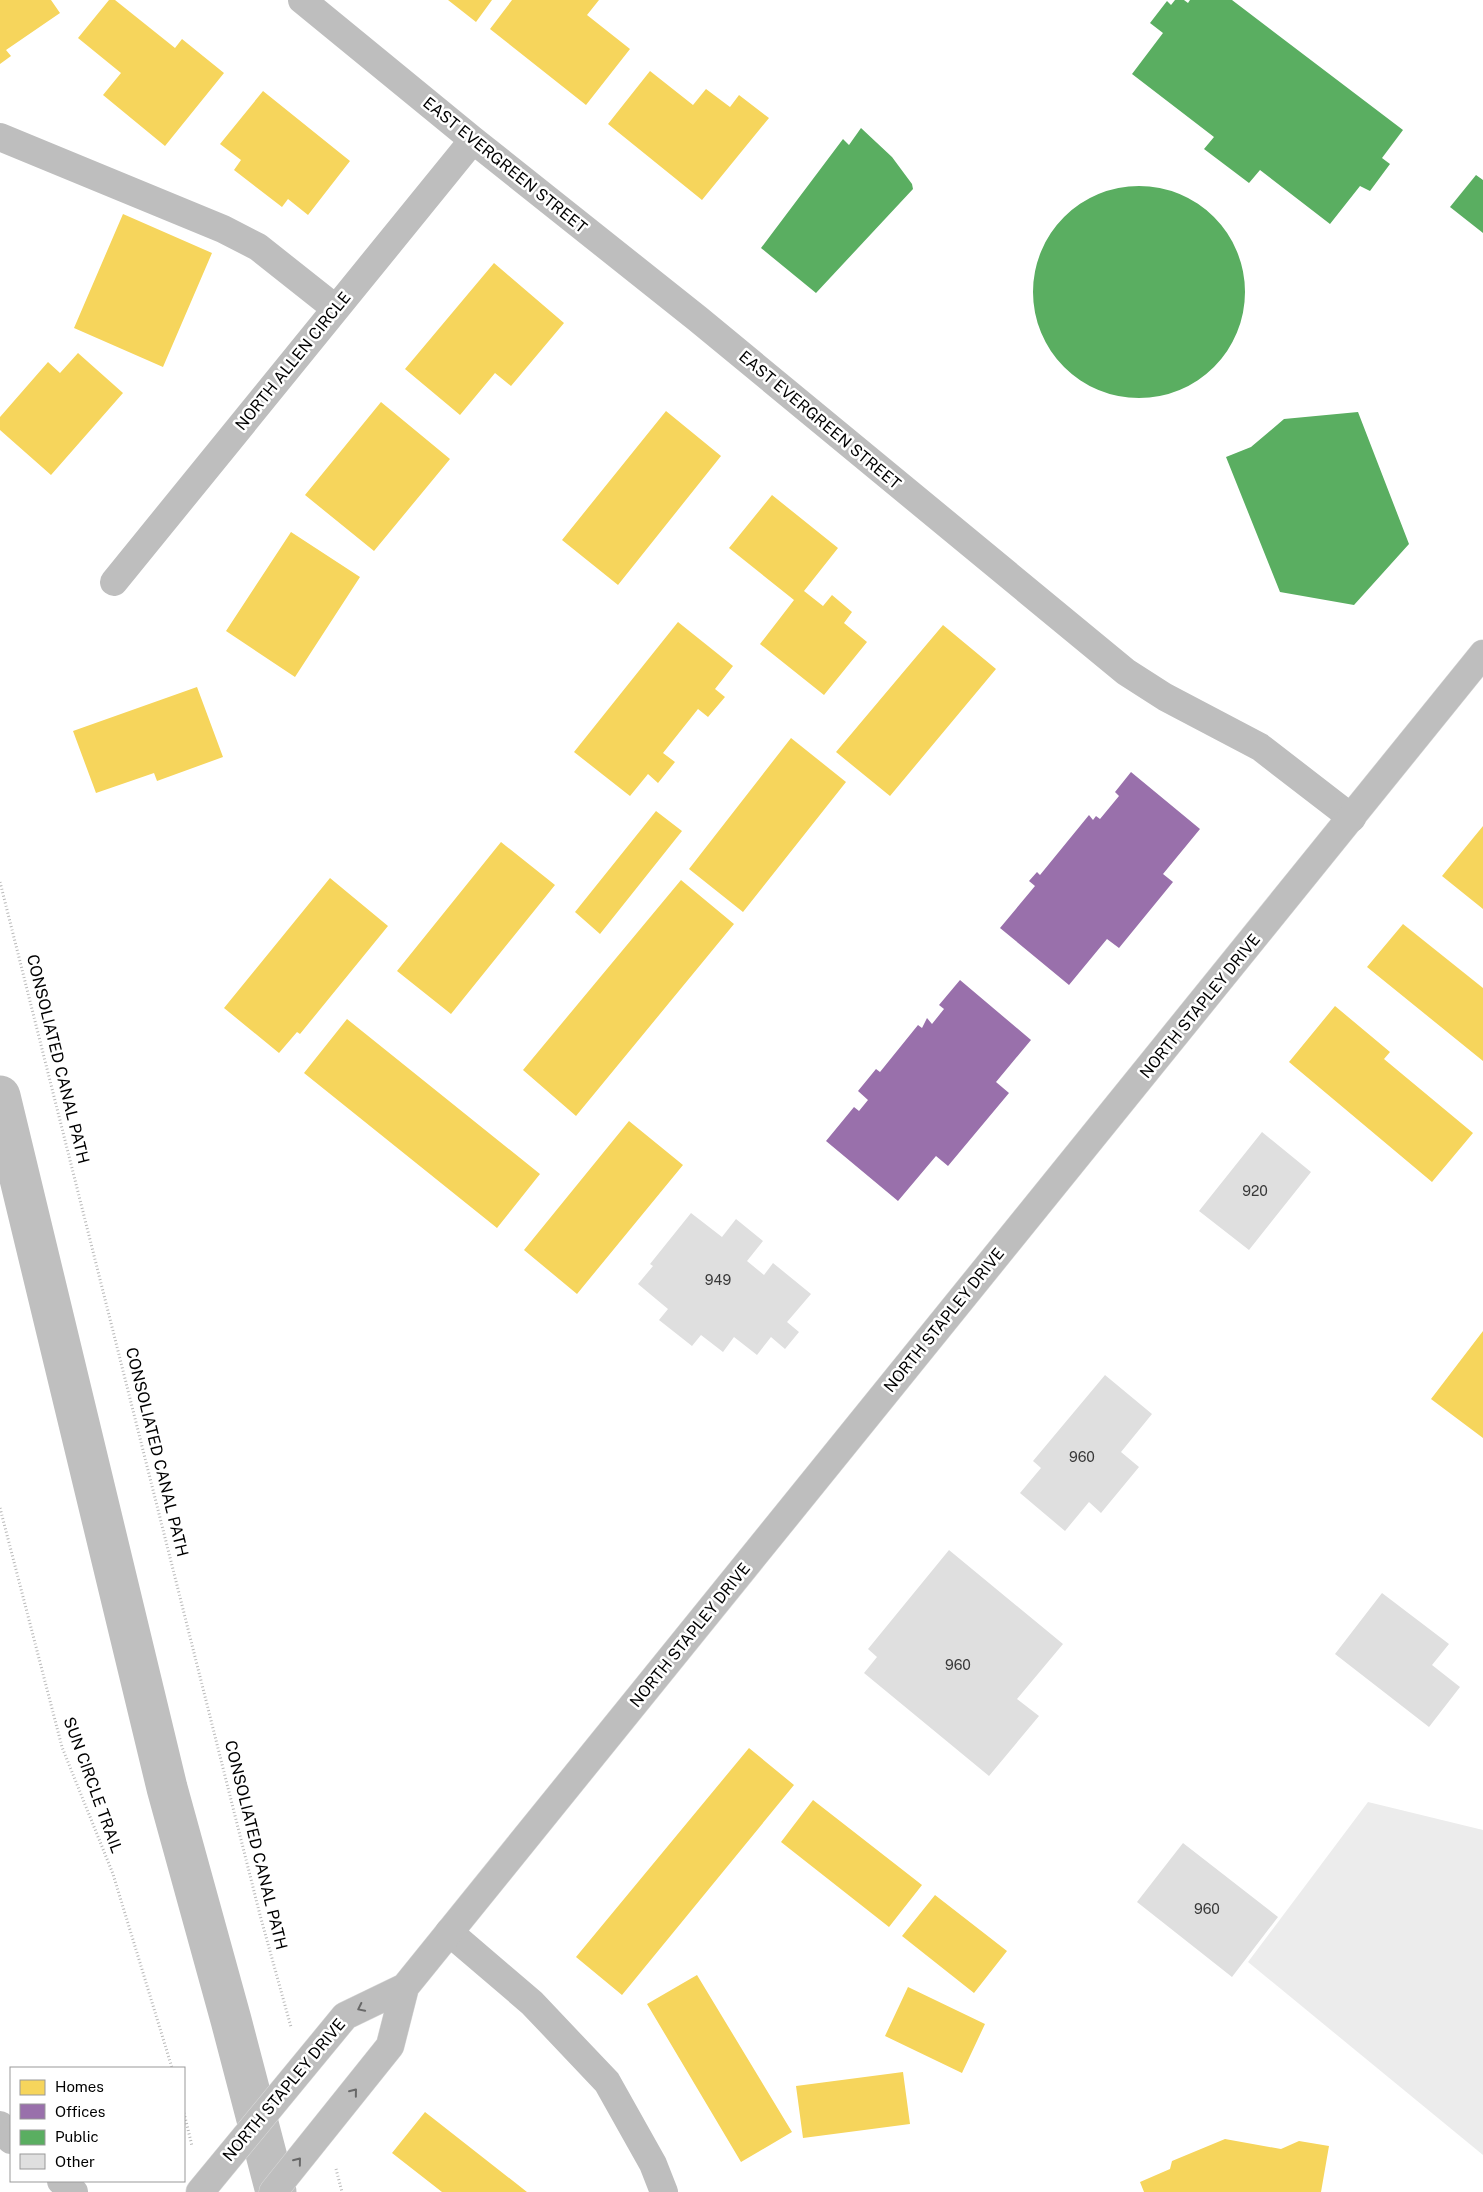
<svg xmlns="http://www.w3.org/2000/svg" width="1483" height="2192" viewBox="0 0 1483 2192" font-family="'Public Sans',sans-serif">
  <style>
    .green { fill: #ececec }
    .homes { fill: #f6d55c }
    .offices { fill: #9970ab }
    .public { fill: #5aae61 }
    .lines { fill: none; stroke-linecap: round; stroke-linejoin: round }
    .canal { stroke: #bfbfbf; stroke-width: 41 }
    .building { fill: #dfdfdf }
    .major-casing { stroke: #dbdbdb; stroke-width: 29 }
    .path { stroke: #b9b9b9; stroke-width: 3; stroke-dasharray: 1 2.5; stroke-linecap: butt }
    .minor { stroke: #bebebe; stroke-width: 28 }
    .major { stroke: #bebebe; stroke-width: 28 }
    .oneway { stroke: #686868 }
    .labels { text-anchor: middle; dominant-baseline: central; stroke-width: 5; stroke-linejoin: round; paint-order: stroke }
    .number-label { font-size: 14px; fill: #383838 }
    .street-label { font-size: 16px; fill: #000; stroke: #fff }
  </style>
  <rect width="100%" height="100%" fill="#fff"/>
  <!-- green -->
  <path class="green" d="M1368 1802 1483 1830V2155L1248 1962Z"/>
  <!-- homes -->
  <path class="homes" d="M0 0H51L60 13 6 50 11 56 0 64Z
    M109 0H115L175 48 182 39 224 73 165 146 103 95 121 73 78 38Z
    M448 0H492L476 22Z
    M512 0H599L587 15 630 49 586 105 490 29Z
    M650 71 693 105 706 89 730 107 739 95 769 118 702 200 608 124Z
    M263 91 350 161 308 215 288 199 282 207 234 170 241 160 220 144Z
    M123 214 212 253 163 367 74 328Z
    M494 263 564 323 511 386 495 373 460 415 405 369Z
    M78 353 123 393 51 475 0 430V417L48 362 60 373Z
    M381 402 450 459 374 551 305 495Z
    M666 411 721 456 618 585 562 540Z
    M772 495 838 548 804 591 823 606 832 595 852 612 844 623 867 642 824 695 760 644 794 600 729 548Z
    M291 532 360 577 295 677 226 631Z
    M678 622 733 666 715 689 725 697 708 717 698 709 663 753 675 762 658 783 648 774 630 796 574 752Z
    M943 625 996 669 890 796 836 752Z
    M197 687 223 757 157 781 154 773 96 793 73 731Z
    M791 738 846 782 743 912 689 869Z
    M656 811 682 831 600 934 575 912Z
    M1483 826V909L1442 876Z
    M501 842 555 885 451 1014 397 971Z
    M330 878 388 926 300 1034 297 1032 279 1053 224 1008Z
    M681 880 734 924 576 1116 523 1070Z
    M1403 924 1483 988V1061L1367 967Z
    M1335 1006 1390 1052 1384 1059 1473 1133 1432 1182 1289 1062Z
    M347 1019 540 1174 497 1228 304 1073Z
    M629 1121 683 1165 577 1294 524 1250Z
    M1483 1331V1438L1431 1399Z
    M749 1748 794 1785 622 1995 576 1957Z
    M813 1800 922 1885 889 1927 781 1842Z
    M935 1895 1007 1951 974 1993 902 1936Z
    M697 1975 792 2132 741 2162 647 2004Z
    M908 1987 985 2024 962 2073 885 2036Z
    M903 2072 910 2124 803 2138 796 2086Z
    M425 2112 527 2192H442L392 2153Z
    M1225 2139 1281 2149 1299 2141 1329 2146 1321 2192H1144L1140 2182 1170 2169 1172 2161Z"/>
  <!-- offices -->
  <path class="offices" d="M1131 772 1200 829 1163 874 1173 882 1119 948 1107 939 1069 985 1000 928 1035 886 1029 881 1037 872 1040 875 1089 815 1093 820 1096 816 1100 819 1119 796 1115 792Z
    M960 980 1031 1040 996 1082 1009 1093 948 1166 936 1156 898 1201 826 1141 854 1107 859 1111 868 1100 858 1091 876 1069 880 1072 918 1025 922 1028 927 1018 932 1024 944 1009 939 1005Z"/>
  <!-- public -->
  <path class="public" d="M1175 0H1184L1188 3 1190 0H1232L1403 130 1382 158 1390 164 1370 191 1360 186 1330 224 1260 170 1249 183 1204 149 1214 137 1132 74 1163 33 1150 23 1167 1 1171 5Z
    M861 128 892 157 912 184 913 189 816 293 761 248 843 139 849 145Z
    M1476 175 1483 180V233L1450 207Z
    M1033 292a106 106 0 1 1 212 0a106 106 0 1 1-212 0Z
    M1358 412 1409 544 1354 605 1280 592 1226 457 1251 447 1284 419Z"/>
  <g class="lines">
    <!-- canal -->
    <path class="canal" d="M0 1096 167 1788 231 2020 276 2192"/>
  </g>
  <!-- building -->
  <path class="building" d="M1262 1132 1311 1172 1249 1250 1199 1211Z
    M691 1213 722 1237 736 1219 763 1241 747 1261 764 1275 773 1263 811 1294 787 1322 799 1332 785 1349 771 1337 757 1355 734 1337 723 1352 701 1335 692 1346 659 1320 668 1309 638 1284 653 1266 650 1264Z
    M1105 1375 1152 1414 1121 1452 1139 1467 1101 1513 1089 1502 1065 1531 1020 1493 1041 1468 1033 1461Z
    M949 1550 1063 1644 1017 1699 1039 1716 989 1776 864 1673 877 1657 868 1649Z
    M1382 1593 1449 1644 1432 1665 1460 1687 1429 1727 1335 1654Z
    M1183 1843 1278 1917 1232 1977 1137 1902Z"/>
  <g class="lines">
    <defs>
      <path id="major" d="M200 2192 345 2016 405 1987 1483 654
        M273 2192 390 2046 405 1987"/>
    </defs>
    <!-- major casing -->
    <use href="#major" class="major-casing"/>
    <!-- path -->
    <path class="path" d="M0 882 260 1915 291 2027
      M0 1508 62 1747 113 1874 172 2068
      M184 2113 192 2146
      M336 2169 342 2192"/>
    <!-- minor -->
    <path class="minor" d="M302 0 473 140 698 319 1126 672 1165 697 1260 747 1352 818
      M0 137 223 229 258 247 335 308
      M114 582 473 140
      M449 1932 532 2003 607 2082 653 2164 664 2192
      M0 2125 1 2131 11 2140
      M61 2181 74 2192"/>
    <!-- major -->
    <use href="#major" class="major"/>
  </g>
  <!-- one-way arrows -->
  <defs><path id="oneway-chevron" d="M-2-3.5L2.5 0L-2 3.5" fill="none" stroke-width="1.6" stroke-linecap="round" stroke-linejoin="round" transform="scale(1.25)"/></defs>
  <g class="oneway">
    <use href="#oneway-chevron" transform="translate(361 2008) rotate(154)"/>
    <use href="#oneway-chevron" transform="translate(354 2092) rotate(-51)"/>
    <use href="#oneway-chevron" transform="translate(298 2161) rotate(-51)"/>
  </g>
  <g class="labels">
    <!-- number labels -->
    <g class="number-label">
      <text x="1255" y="1191">920</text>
      <text x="718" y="1280">949</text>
      <text x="1082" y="1457">960</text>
      <text x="958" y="1665">960</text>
      <text x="1207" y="1909">960</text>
    </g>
    <!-- street labels -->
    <g class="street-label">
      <text transform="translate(505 165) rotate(39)">EAST EVERGREEN STREET</text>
      <text transform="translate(293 361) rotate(-51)">NORTH ALLEN CIRCLE</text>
      <text transform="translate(820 420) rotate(40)">EAST EVERGREEN STREET</text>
      <text transform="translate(1200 1006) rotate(-51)">NORTH STAPLEY DRIVE</text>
      <text transform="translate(58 1059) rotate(76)">CONSOLIATED CANAL PATH</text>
      <text transform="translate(944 1320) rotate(-51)">NORTH STAPLEY DRIVE</text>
      <text transform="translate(157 1452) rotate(76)">CONSOLIATED CANAL PATH</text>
      <text transform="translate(690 1635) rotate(-51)">NORTH STAPLEY DRIVE</text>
      <text transform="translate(93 1785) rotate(70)">SUN CIRCLE TRAIL</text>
      <text transform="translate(256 1845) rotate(76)">CONSOLIATED CANAL PATH</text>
      <text transform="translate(284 2090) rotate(-50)">NORTH STAPLEY DRIVE</text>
    </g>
  </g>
  <!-- legend -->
  <rect x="10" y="2067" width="175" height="115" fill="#ffffff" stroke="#999999"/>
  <rect x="20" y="2080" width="25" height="15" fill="#f6d55c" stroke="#999999"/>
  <text x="55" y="2092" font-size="15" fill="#000000">Homes</text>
  <rect x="20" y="2104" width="25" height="15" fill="#9970ab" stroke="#999999"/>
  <text x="55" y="2117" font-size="15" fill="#000000">Offices</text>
  <rect x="20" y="2130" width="25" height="15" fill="#5aae61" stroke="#999999"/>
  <text x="55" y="2142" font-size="15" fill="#000000">Public</text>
  <rect x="20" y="2154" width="25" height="15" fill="#dfdfdf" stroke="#999999"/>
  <text x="55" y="2167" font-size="15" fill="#000000">Other</text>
</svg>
